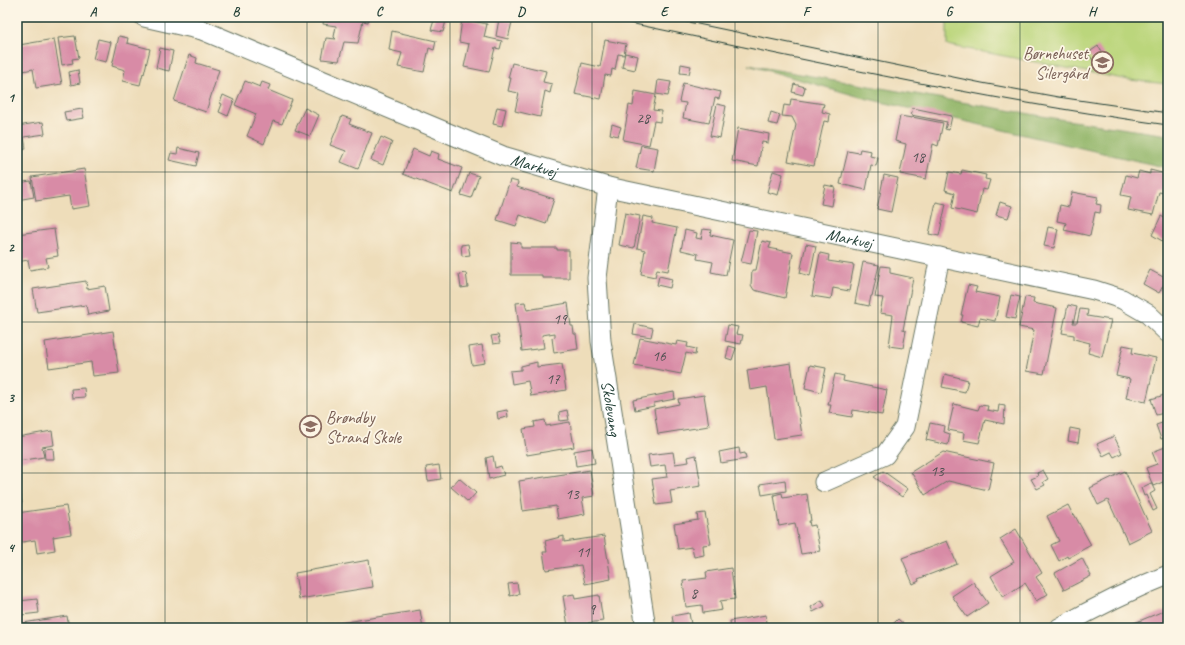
<svg xmlns="http://www.w3.org/2000/svg" width="1185" height="645" viewBox="0 0 1185 645" font-family="Caveat,sans-serif">
  <style>
    .green { fill: #bbd67c; stroke: #6d8a58 }
    .forest { fill: #94b76c; stroke: #5a7a50 }
    .building { fill: #d88ba6 }
    .lines { fill: none; stroke-linecap: round; stroke-linejoin: round }
    .street-casing { stroke: #677563; stroke-width: 21 }
    .street { stroke: #fff; stroke-width: 19 }
    .tram { stroke: #1f3d34; stroke-width: 1 }
    .grid { fill: none; stroke: #1f3d34; stroke-width: 1; stroke-opacity: 0.55 }
    .labels { text-anchor: middle; dominant-baseline: central; stroke-width: 3.5; stroke-linejoin: round; paint-order: stroke }
    .number-label { font-size: 15px; fill: #4d5050 }
    .education-label { font-size: 17px; fill: #785e54; stroke: #fcf5e5; text-anchor: end }
    .street-label { font-size: 17px; fill: #1f3d34; stroke: #fcf5e5 }
    .neatline { fill: none; stroke: #1f3d34; stroke-width: 1.5 }
    .grid-label { font-size: 13px; text-anchor: middle; font-weight: bold; fill: #1f3d34 }
  </style>
  <rect width="100%" height="100%" fill="#fcf5e5"/>
  <filter id="ink" filterUnits="userSpaceOnUse"><feTurbulence type="fractalNoise" baseFrequency=".025" numOctaves="2"/><feDisplacementMap in="SourceGraphic" scale="8" xChannelSelector="R" yChannelSelector="G"/><feConvolveMatrix kernelMatrix="1 2 1 2 8 2 1 2 1" color-interpolation-filters="sRGB"/></filter>
  <filter id="wash" filterUnits="userSpaceOnUse"><feTurbulence type="fractalNoise" baseFrequency=".012" numOctaves="4" result="noise"/><feDisplacementMap in="SourceGraphic" scale="16" xChannelSelector="R" yChannelSelector="G"/><feGaussianBlur stdDeviation="0.9" result="paint"/><feColorMatrix in="noise" values="0 0 0 0 0 0 0 0 0 0 0 0 0 0 0 0 0 1.4 0 .05"/><feComposite in="paint" operator="in"/></filter>
  <g filter="url(#wash)">
    <rect width="100%" height="100%" fill="#eeddba"/>
    <!-- green -->
    <path class="green" d="M947 17H1168V84L1129 80 947 45Z"/>
    <!-- forest -->
    <path class="forest" d="M748 65 1059 119 1168 135V168L864 98Z"/>
    <g id="blocks">
      <!-- building -->
      <path class="building" d="M324 17H369L368 22 363 21 358 43 344 42 339 61 322 59 326 38 336 39 334 37 336 26 323 24Z
        M435 17H447L443 32 431 30Z
        M462 19 487 24 484 37 502 41 500 49 495 48 489 72 464 67 469 44 459 42Z
        M499 19 512 22 508 39 496 36Z
        M392 31 436 41 434 50 429 48 424 72 398 67 402 53 389 50Z
        M75 36 79 58 72 59 73 63 62 65 58 38Z
        M119 36 128 38 127 43 150 49 144 74 143 73 140 85 123 81 125 70 112 66Z
        M54 39 62 84 36 88 33 69 23 71 19 45Z
        M98 39 111 42 106 62 93 59Z
        M605 40 626 44 624 55 618 54 615 70 612 69 611 76 605 75 601 99 575 94 582 63 600 67Z
        M1098 46 1106 58 1096 65 1088 53Z
        M160 48 173 51 169 71 156 68Z
        M625 53 638 56 635 70 622 67Z
        M189 55 197 58 196 63 219 70 206 112 174 101Z
        M512 63 546 71 543 82 552 84 550 93 545 91 540 117 515 111 519 93 508 91 511 78H508Z
        M681 64 691 66 689 74 680 73Z
        M78 70 80 83 71 85 69 72Z
        M658 80 671 82 668 96 656 94Z
        M245 81 260 87 262 82 270 85 268 90 292 100 282 124 273 121 264 144 247 136 256 114 235 105Z
        M683 83 721 92 719 99 715 98 709 123 683 118 686 103 679 102Z
        M794 84 805 87 803 95 792 92Z
        M635 91 656 95 653 110 661 111 660 122 654 121 649 145 623 140 629 105 633 106Z
        M223 95 234 100 228 116 219 112 222 104 220 103Z
        M791 99 824 104 822 112 830 114 829 122 824 121 814 166 788 161 796 125 792 117 782 116 784 105 790 106Z
        M717 104 726 106 720 138 710 136Z
        M497 107 506 109 502 126 493 124Z
        M305 108 319 115 310 136 295 130Z
        M913 108 952 116 949 130 945 129 947 122 911 115Z
        M82 109 84 118 66 121 64 112Z
        M771 112 780 115 777 125 768 123Z
        M342 116 351 119 349 124 372 133 358 169 341 162 346 151 330 145Z
        M900 116 912 118V117L943 123 938 146 933 144 926 179 900 174 906 144 895 141Z
        M43 122 45 134 24 137 26 149 20 150 22 164 17 165V126Z
        M612 124 621 127 618 136 610 134Z
        M738 128 769 134 768 143 762 142 758 166 732 161Z
        M381 137 392 142 383 165 371 160Z
        M641 145 658 148 654 171 636 168Z
        M178 148 199 153 196 166 169 160 171 153 177 154Z
        M413 149 429 156 431 151 439 154 438 159 462 168 453 193 403 174Z
        M860 149 871 151 870 156 878 158 876 166 871 165 866 190 840 184 848 151 859 153Z
        M84 169 90 206 71 209 69 196 36 201 32 177Z
        M962 170 986 175 985 179 990 180 987 190 982 189 977 214 952 208 955 193 945 190 949 172 961 174Z
        M1150 170 1166 174 1164 184H1166L1164 193 1159 192 1153 215 1128 210 1131 197 1121 195 1126 175 1137 178 1139 171 1150 174Z
        M773 171 783 174 778 195 767 192Z
        M469 173 479 176 471 198 461 195Z
        M884 175 898 178 891 212 877 209Z
        M510 180 518 182 517 187 554 199 546 224 520 215 516 226 497 220Z
        M31 181 34 197 17 200V183Z
        M825 185 835 187 832 206 821 204Z
        M1072 192 1098 197 1096 204 1101 205 1100 213 1095 212 1090 236 1064 230 1066 223 1057 221 1060 205 1069 207Z
        M936 202 946 204 939 236 929 234Z
        M1000 202 1012 206 1008 218 996 215Z
        M625 213 640 216 634 248 619 245Z
        M643 216 653 218 652 223 677 228 668 271 657 269 655 277 641 274 645 250 637 248Z
        M1161 216 1168 220V235L1164 242 1152 235Z
        M1048 227 1058 229 1054 248 1044 246Z
        M54 229 58 256 46 258 48 267 30 270 28 260 17 262V234Z
        M703 229 711 230 710 235 733 240 726 275 711 272 713 262 697 259 698 254 681 250 685 230 697 233 696 238 701 239Z
        M749 230 757 231 751 264 741 262Z
        M762 241 771 243 769 248 793 253 785 298 754 290 751 285 752 270H756Z
        M511 242 521 243V248H557V250H569V278H542V275H511Z
        M468 244 470 255 462 256 461 245Z
        M806 244 816 246 810 276 800 273Z
        M820 253 829 255 828 261 854 265 849 291 833 288 831 299 812 296Z
        M863 262 879 265 872 296H871L869 306 855 303Z
        M881 266 890 267V273L913 278 903 330 906 331 903 348 889 346 893 315 880 313 883 298 875 297Z
        M1150 270 1167 279 1159 293 1143 284Z
        M466 273 468 287 461 288 459 274Z
        M659 276 672 279 670 288 657 285Z
        M86 281 87 289 105 286 109 311 88 315 86 305 37 312 33 289Z
        M968 285 977 287 975 292 1000 297 995 321 980 318 978 326 961 322 963 315H961Z
        M1011 295 1020 297 1015 319 1006 317Z
        M1025 297 1034 298 1033 303 1057 308 1044 374 1026 371 1034 330 1019 327Z
        M525 302 527 310 568 303 571 326H573L574 334H576L578 349 554 353 552 338 555 337V333L542 335 544 348 522 351 516 303Z
        M1068 305 1077 307 1073 323H1077L1080 309 1088 310 1087 316 1111 320 1102 357 1088 353 1090 343 1074 339V335L1062 333Z
        M635 324 653 328 651 337 633 334Z
        M728 325 738 327 736 334 743 335 741 344 725 341Z
        M113 331 119 373 93 376 91 362 49 368 45 342Z
        M498 335 500 343 493 344 491 336Z
        M640 338 676 345 677 341 688 343 687 347 696 349 695 355 686 353 681 374 634 365Z
        M482 345 485 363 472 365 469 347Z
        M1123 345 1133 347 1132 353 1156 358 1146 402 1126 398 1130 379 1116 376Z
        M729 346 736 348 732 360 726 358Z
        M537 362V367L562 364 566 390 531 396 528 381 512 384 510 371 521 370V366Z
        M791 363 802 435 774 439 767 387 750 390 747 370Z
        M810 365 826 368 821 392 805 388Z
        M835 374 844 376 843 381 887 390 882 415 853 410 852 417 829 413 831 405H828Z
        M945 374 968 380 965 392 942 387Z
        M84 388 85 397 72 398 71 389Z
        M674 392 675 399 654 403V406L635 410 633 400Z
        M1168 394V412L1156 415 1151 399Z
        M704 395 709 426 658 434 654 409 679 404 678 399Z
        M954 404 978 410 980 405 988 406 987 410 998 412 999 405 1005 406 1004 424 985 420 979 443 963 440 964 433 948 430Z
        M507 410 508 417 498 419 497 412Z
        M567 410 569 420 560 421 559 412Z
        M545 420 546 426 570 422 574 447 527 455 523 429 535 427 534 422Z
        M1168 421V437L1161 439 1156 425Z
        M930 423 945 426 944 432 950 434 948 445 926 440Z
        M1070 428 1080 430 1078 443 1068 441Z
        M52 431 54 445 42 447 44 457 18 461 17 437Z
        M1114 436 1122 453 1114 457 1111 452 1103 456 1097 444Z
        M1168 446V494L1163 482 1153 486 1146 468 1157 464 1152 452Z
        M53 448 54 459H45L44 449Z
        M592 448 595 463 576 466 574 451Z
        M739 448 740 454 745 453 746 459 721 463 719 452Z
        M673 452 675 464 689 462 688 457 696 455 701 486 670 491 672 503 656 505 652 479 667 477 665 465 650 467 648 455Z
        M943 452 994 463 988 490 948 481 925 495 911 472Z
        M493 456 495 468 501 466 504 475 489 479 486 458Z
        M439 465 441 479 428 481 426 467Z
        M590 470 594 496 582 498 585 514 558 519 556 506 523 511 519 481Z
        M1043 470 1048 479 1043 482 1045 485 1037 489 1031 479 1038 476 1037 473Z
        M883 471 908 489 902 497 874 477Z
        M1125 471 1152 531 1128 543 1108 500 1098 505 1090 488Z
        M459 478 476 493 468 502 451 487Z
        M785 480 786 491 762 495 760 484Z
        M1151 483 1155 491 1150 494 1157 509 1153 511 1146 495 1144 496 1141 488Z
        M20 491 22 503H17V492Z
        M782 493 783 498 807 494 811 521H809L810 526 815 525 820 551 801 554 795 523 779 526 774 495Z
        M1068 505 1073 515 1074 514 1091 545 1068 558 1067 556 1059 561 1051 545 1059 541 1047 516Z
        M66 506 71 534 53 537 55 550 37 553 35 540 17 543V513Z
        M705 513 711 544 703 545 704 555 694 557 692 547 678 549 674 524 698 520 697 514Z
        M1016 529 1042 573 1036 577 1048 594 1036 601 1025 583 1003 597 991 576 1014 562 1000 539Z
        M564 536V542L604 536 611 579 585 584 581 565 546 570 543 552H547L545 541Z
        M947 541 957 564 918 579 919 581 913 584 902 558Z
        M1082 558 1091 576 1064 590 1055 573Z
        M369 560 373 587 299 599 295 573Z
        M731 568 735 599 720 601 722 610 703 613 702 605 686 607 683 581 707 578 706 572Z
        M973 582 988 603 967 617 952 596Z
        M517 583 519 594 510 596 508 584Z
        M574 594 575 599 599 595 603 621 588 623 589 628H570L569 626H568L563 596Z
        M37 599 39 613 21 615 19 601Z
        M822 600 825 606 813 612 811 607Z
        M420 610 423 628H316V627Z
        M1166 610 1168 615V628H1122Z
        M689 613 691 624 674 627 672 616Z
        M766 615 767 623 761 624V628H752V626L731 628 730 621Z
        M67 616 69 628H23V623Z
        M898 619 908 628H889Z"/>
    </g>
  </g>
  <g filter="url(#ink)">
    <use href="#blocks" fill-opacity="0" stroke="#677563" stroke-width="1"/>
    <g class="lines">
      <defs>
        <g id="street">
          <path id="s1" d="M144 17 202 30 503 156 608 187 1094 290 1122 299 1148 314 1168 333"/>
          <path id="s2" d="M608 187 597 278 601 341 646 628"/>
          <path d="M824 482 885 455 905 427 940 257"/>
          <path d="M1059 628C1094 608 1130 590 1168 575"/>
        </g>
      </defs>
      <!-- street casing -->
      <use href="#street" class="street-casing"/>
      <!-- street -->
      <use href="#street" class="street"/>
      <!-- tram -->
      <path class="tram" d="M601 17C789 56 977 99 1168 125
        M664 17 982 83 1058 97 1168 113"/>
    </g>
  </g>
  <!-- grid -->
  <path class="grid" d="M165 17V628M307 17V628M450 17V628M592 17V628M735 17V628M878 17V628M1020 17V628M17 172H1168M17 322H1168M17 473H1168"/>
  <!-- icons -->
  <defs>
    <symbol id="school-ring" viewBox="-11 -11 22 22"><circle r="9.5" fill="#fcf5e5" stroke="#8d6e63" stroke-width="1.5"/><path d="M0-5L7-2L0 1L-7-2ZM-4 1L0 2.5L4 1V4Q0 6-4 4Z" fill="#8d6e63"/></symbol>
  </defs>
  <g fill-rule="evenodd">
    <use href="#school-ring" x="1090" y="50" width="25" height="25"/>
    <use href="#school-ring" x="298" y="414" width="25" height="25"/>
  </g>
  <g class="labels">
    <!-- number labels -->
    <g class="number-label">
      <text x="643" y="118">28</text>
      <text x="918" y="157">18</text>
      <text x="560" y="319">19</text>
      <text x="659" y="356">16</text>
      <text x="553" y="379">17</text>
      <text x="937" y="471">13</text>
      <text x="572" y="494">13</text>
      <text x="583" y="552">11</text>
      <text x="694" y="593">8</text>
      <text x="592" y="609">9</text>
    </g>
    <!-- education labels -->
    <g class="education-label">
      <text x="1088" y="53">Børnehuset<tspan x="1088" dy="20">Silergård</tspan></text>
      <text x="326" y="417" text-anchor="start">Brøndby<tspan x="326" dy="20">Strand Skole</tspan></text>
    </g>
    <!-- street labels -->
    <g class="street-label">
      <text stroke="none"><textPath href="#s1" startOffset="418">Markvej</textPath></text>
      <text stroke="none"><textPath href="#s1" startOffset="742">Markvej</textPath></text>
      <text stroke="none"><textPath href="#s2" startOffset="223">Skolevang</textPath></text>
    </g>
  </g>
  <!-- margin -->
  <rect width="1185" height="645" fill="none" stroke="#fcf5e5" stroke-width="44"/>
  <rect x="22" y="22" width="1141" height="601" class="neatline"/>
  <g class="grid-label">
    <text x="93" y="16">A</text>
    <text x="236" y="16">B</text>
    <text x="379" y="16">C</text>
    <text x="521" y="16">D</text>
    <text x="664" y="16">E</text>
    <text x="806" y="16">F</text>
    <text x="949" y="16">G</text>
    <text x="1092" y="16">H</text>
    <text x="11" y="102">1</text>
    <text x="11" y="252">2</text>
    <text x="11" y="402">3</text>
    <text x="11" y="552">4</text>
  </g>
</svg>
